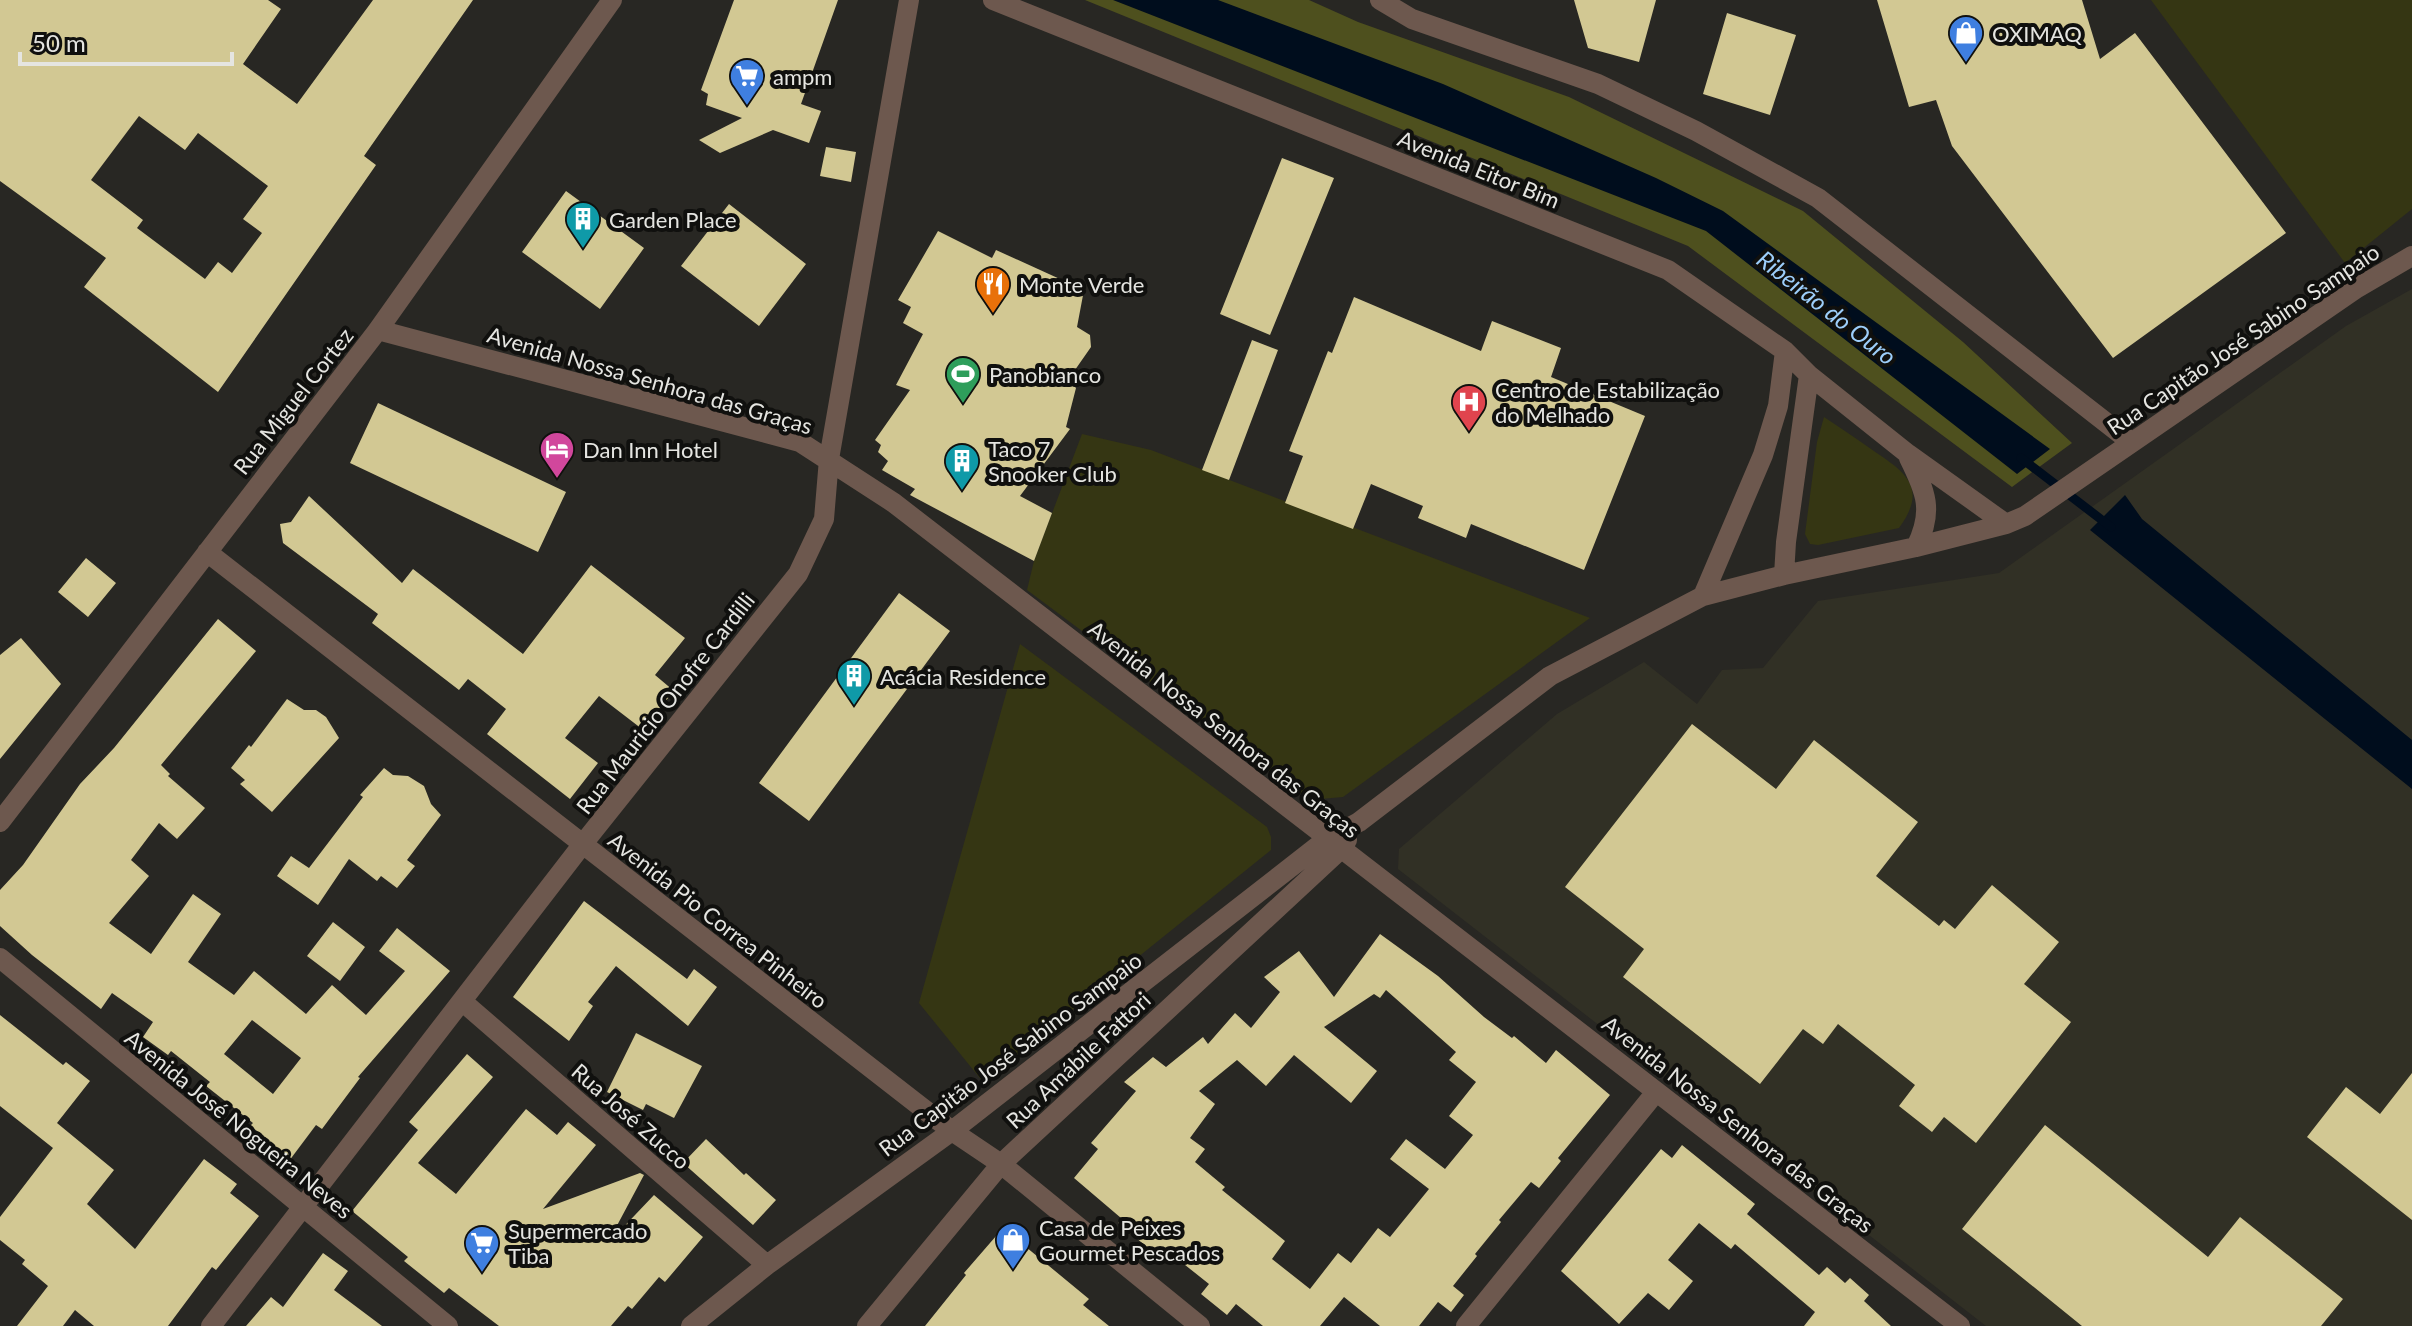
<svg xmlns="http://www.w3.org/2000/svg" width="2412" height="1326" viewBox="0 0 2412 1326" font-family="Lato,sans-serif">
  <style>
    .built { fill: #313025 }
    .green { fill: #353613 }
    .forest { fill: #4e501e }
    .water { fill: #000d1d }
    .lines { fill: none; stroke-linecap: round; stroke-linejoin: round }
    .stream { stroke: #000d1d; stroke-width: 9 }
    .building { fill: #d2c893; fill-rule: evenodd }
    .minor { stroke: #6d584e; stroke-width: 20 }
    .labels { text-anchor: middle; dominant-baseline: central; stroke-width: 8; stroke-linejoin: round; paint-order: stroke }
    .poi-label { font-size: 22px; fill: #e5e5e1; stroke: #10100e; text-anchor: start }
    .street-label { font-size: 22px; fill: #e5e5e1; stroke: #10100e }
    .water-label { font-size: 24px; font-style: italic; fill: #9dcefa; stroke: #10100e }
  </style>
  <rect width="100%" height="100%" fill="#282723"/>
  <!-- built -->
  <path class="built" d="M2412 289V1326H1986L1398 869 1399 849 1557 714 1644 662 1697 704 1722 670 1763 668 1818 601 1999 573 2346 326Z"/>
  <!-- green -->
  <path class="green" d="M2151 0H2412V209L2345 263Z
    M1824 417C1840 428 1856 438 1871 449 1905 472 1929 487 1899 528L1818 545 1810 544 1805 534 1817 442Z
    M1082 434 1151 450 1590 618 1343 797 1309 800 1027 590 1034 561Z
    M1020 644 1267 827 1271 837V850L983 1082 919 1003Z"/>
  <!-- forest -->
  <path class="forest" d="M1085 0H1309L1358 22 1569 97 1803 211 1963 342 2072 443 2012 487 1688 246Z"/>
  <!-- water -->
  <path class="water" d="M1113 0H1218L1443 84 1656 178 1723 211 2050 449 2017 474 1706 231Z
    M2125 495 2142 519 2412 740V789L2090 530Z"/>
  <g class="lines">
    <!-- stream -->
    <path class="stream" d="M2021 458 2111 527"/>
  </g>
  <!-- building -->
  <path class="building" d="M0 0H268L281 9 243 64 297 104 373 0H473L364 156 376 165 218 392 84 287 106 258 0 181ZM139 116 185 150 198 133 268 186 243 219 262 233 232 273 218 262 205 279 137 228 143 220 91 180Z
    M734 0H838L801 104 821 111 809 143 773 130 720 153 699 140 742 118 706 105 708 94 701 90Z
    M1574 0H1656L1639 62 1588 48Z
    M1877 0H2082L2100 59 2135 33 2286 233 2113 358 1952 146 1936 100 1909 107Z
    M1727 13 1796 35 1770 115 1703 94Z
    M826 147 856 152 851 182 820 176Z
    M1282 158 1334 178 1270 335 1220 314Z
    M566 191 644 248 600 309 522 252Z
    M729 204 806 264 759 326 681 266Z
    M938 231 992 258 996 250 1084 290 1077 327 1090 335 1091 347 1068 380 1076 388 1066 427 1070 429 1020 496 1052 513 1034 561 910 495 915 489 882 470 888 461 878 452 881 445 875 440 910 390 896 385 923 334 903 323 911 307 898 300Z
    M1354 297 1481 351 1492 321 1561 348 1551 377 1645 416 1584 570 1471 524 1466 538 1418 518 1423 506 1371 484 1353 529 1285 503 1303 456 1289 451 1328 351 1332 353Z
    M1252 340 1278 350 1229 480 1202 470Z
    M378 403 566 492 538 552 350 463Z
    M309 496 402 583 413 569 523 654 591 565 685 638 655 675 674 691 642 729 599 696 565 738 598 763 570 799 487 734 506 709 468 679 459 690 372 623 378 614 283 543 280 524 291 522Z
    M86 558 116 583 88 617 58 592Z
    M899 593 950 631 809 821 759 783Z
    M218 619 256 651 161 765 170 774 168 776 205 808 177 839 159 823 131 860 149 876 109 923 151 954 193 894 221 914 188 962 234 995 254 971 306 1014 332 985 366 1015 405 971 379 951 397 928 450 971 358 1077 360 1078 322 1129 316 1125 286 1165 257 1143 264 1136 250 1126 253 1123 206 1086 210 1082 171 1051 168 1055 143 1037 153 1022 112 993 101 1009 32 955 0 926V890L23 865 80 784 114 748ZM252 1020 301 1058 273 1094 224 1054Z
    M21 638 61 684 0 759V655Z
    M287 699 304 710H316L326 717 339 738 272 812 240 784 245 780 231 768 249 745 251 747Z
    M1692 724 1776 789 1814 740 1918 822 1876 876 1939 926 1944 920 1955 929 1992 885 2059 942 2024 984 2071 1022 1976 1143 1944 1117 1932 1132 1899 1106 1915 1085 1838 1024 1823 1044 1803 1029 1760 1084 1623 977 1644 949 1565 887Z
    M384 768 393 775 408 776 424 786 431 804 441 815 407 860 415 866 397 888 381 876 377 881 349 859 318 905 277 876 291 856 309 868 363 797 360 795Z
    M584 901 687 979 694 969 717 987 688 1026 616 966 588 1002 593 1006 569 1041 513 997Z
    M333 922 365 947 340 981 307 956Z
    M1380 934 1438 976 1484 1017 1512 1038 1514 1036 1546 1063 1556 1050 1610 1095 1558 1158 1561 1161 1539 1188 1531 1182 1499 1220 1501 1222 1475 1254 1477 1256 1453 1286 1464 1295 1451 1312 1438 1302 1419 1326H1380L1344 1297 1320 1326H1263L1236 1304 1227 1315 1201 1294 1209 1284 1170 1253 1164 1261 1118 1223 1121 1218 1074 1178 1098 1149 1091 1143 1136 1091 1124 1082 1153 1057 1166 1067 1203 1037 1208 1044 1235 1013 1251 1028 1280 992 1264 977 1299 951 1334 997ZM1386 990 1456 1052 1449 1060 1476 1082 1449 1116 1473 1135 1445 1169 1406 1139 1390 1159 1429 1189 1390 1237 1378 1228 1351 1263 1338 1253 1310 1289 1272 1259 1285 1241 1222 1190 1225 1187 1195 1162 1205 1149 1190 1138 1215 1104 1199 1091 1237 1060 1266 1086 1294 1055 1351 1103 1377 1071 1324 1027 1374 994 1380 998Z
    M0 1015 63 1065 66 1062 90 1081 57 1123 114 1170 87 1204 135 1249 204 1159 237 1184 230 1193 259 1216 216 1270 212 1267 168 1326H94L75 1310 63 1326H17L48 1286 22 1264 25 1260 0 1240V1217L53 1148 0 1106Z
    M636 1033 702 1066 674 1118 646 1104 643 1110 607 1092Z
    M467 1054 493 1077 418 1163 456 1194 526 1109 557 1135 568 1122 596 1145 543 1209 640 1173 644 1175 613 1233 616 1235 654 1195 703 1237 665 1282 659 1277 632 1309 628 1306 611 1326H499L449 1288 444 1293 404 1261 408 1257 352 1211 418 1130 409 1122Z
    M2412 1073V1220L2307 1137 2346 1087 2380 1114Z
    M2045 1125 2208 1257 2240 1217 2343 1299 2321 1326H2082L1962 1229Z
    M706 1139 744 1175 746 1173 776 1200 753 1225 683 1163Z
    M1682 1145 1755 1204 1747 1214 1819 1275 1827 1267 1845 1283 1850 1278 1869 1295 1864 1301 1891 1326H1804L1815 1312 1735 1244 1731 1249 1699 1223 1668 1260 1693 1281 1669 1310 1648 1293 1619 1324 1561 1271 1661 1149 1672 1158Z
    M1003 1228 1089 1299 1083 1305 1109 1326H925L966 1275 964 1273Z
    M323 1253 348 1271 334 1290 382 1326H246L271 1297 283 1307Z"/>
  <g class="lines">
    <!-- minor -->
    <path class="minor" d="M993 0 1668 270 1785 351 1809 375 1908 454 2006 524
      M1380 0 1412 19 1598 84 1696 131 1818 198 2131 442
      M378 330 800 442 894 503 1960 1326
      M1909 458C1926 492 1934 511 1916 547
      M207 552 952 1131 1001 1164 1200 1326
      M1784 575 1786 542 1809 375
      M1703 596 1763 455 1778 406 1785 351
      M0 822 378 330 612 0
      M0 958 448 1326
      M463 1002 767 1265
      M211 1326 582 845 798 574 824 519 829 459 909 0
      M691 1326 767 1265 952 1131 1327 839 1359 822 1550 676 1703 596 1784 575 1916 547 2006 524 2025 516 2357 288 2412 256
      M867 1326 1001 1164 1341 849 1347 840
      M1466 1326 1656 1092"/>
  </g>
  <!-- icons -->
  <defs>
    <symbol id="shop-pin" viewBox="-11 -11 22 30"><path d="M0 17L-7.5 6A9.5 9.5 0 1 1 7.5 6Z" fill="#3f7fe0" stroke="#10100e"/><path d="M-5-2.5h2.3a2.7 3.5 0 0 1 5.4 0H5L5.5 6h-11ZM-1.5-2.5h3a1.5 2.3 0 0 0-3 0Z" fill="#fff"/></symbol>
    <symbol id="supermarket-pin" viewBox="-11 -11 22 30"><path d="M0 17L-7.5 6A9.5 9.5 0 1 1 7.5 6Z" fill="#3f7fe0" stroke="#10100e"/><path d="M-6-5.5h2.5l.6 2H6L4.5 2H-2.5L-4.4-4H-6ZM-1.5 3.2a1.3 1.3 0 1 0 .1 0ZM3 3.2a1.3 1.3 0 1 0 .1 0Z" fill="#fff"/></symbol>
    <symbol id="building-pin" viewBox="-11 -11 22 30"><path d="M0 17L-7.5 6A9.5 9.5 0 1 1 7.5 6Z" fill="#0f9aa8" stroke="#10100e"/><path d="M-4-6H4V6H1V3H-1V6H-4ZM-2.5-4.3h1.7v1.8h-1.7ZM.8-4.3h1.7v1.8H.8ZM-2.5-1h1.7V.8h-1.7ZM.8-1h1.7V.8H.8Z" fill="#fff"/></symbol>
    <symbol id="restaurant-pin" viewBox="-11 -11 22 30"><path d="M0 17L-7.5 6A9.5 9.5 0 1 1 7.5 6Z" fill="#e8710a" stroke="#10100e"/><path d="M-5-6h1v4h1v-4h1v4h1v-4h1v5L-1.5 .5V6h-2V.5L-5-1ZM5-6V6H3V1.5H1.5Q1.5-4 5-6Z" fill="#fff"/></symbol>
    <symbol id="stadium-pin" viewBox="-11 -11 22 30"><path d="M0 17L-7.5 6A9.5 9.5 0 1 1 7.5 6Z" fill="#2e9e5b" stroke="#10100e"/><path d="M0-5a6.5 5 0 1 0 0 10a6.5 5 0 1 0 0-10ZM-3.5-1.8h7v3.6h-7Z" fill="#fff"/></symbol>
    <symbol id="hospital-pin" viewBox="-11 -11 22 30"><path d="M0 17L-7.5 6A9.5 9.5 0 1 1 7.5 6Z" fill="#e0444e" stroke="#10100e"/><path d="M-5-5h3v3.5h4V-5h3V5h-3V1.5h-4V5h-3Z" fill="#fff"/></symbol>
    <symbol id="hotel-pin" viewBox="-11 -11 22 30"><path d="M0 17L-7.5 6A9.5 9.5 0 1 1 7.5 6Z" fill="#d1479c" stroke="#10100e"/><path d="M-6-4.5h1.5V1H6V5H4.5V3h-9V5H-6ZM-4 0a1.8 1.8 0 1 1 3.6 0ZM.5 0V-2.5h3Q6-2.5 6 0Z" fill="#fff"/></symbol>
  </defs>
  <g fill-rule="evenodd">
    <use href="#shop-pin" x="1946" y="13" width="40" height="54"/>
    <use href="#supermarket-pin" x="727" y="56" width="40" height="54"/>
    <use href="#building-pin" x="563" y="199" width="40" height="54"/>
    <use href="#restaurant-pin" x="973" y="264" width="40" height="54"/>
    <use href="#stadium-pin" x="943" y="354" width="40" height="54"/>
    <use href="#hospital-pin" x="1449" y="382" width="40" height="54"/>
    <use href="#hotel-pin" x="537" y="429" width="40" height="54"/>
    <use href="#building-pin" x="942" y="441" width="40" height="54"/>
    <use href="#building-pin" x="834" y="656" width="40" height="54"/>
    <use href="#shop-pin" x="993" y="1220" width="40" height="54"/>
    <use href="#supermarket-pin" x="462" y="1223" width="40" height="54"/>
  </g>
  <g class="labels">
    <!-- poi labels -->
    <g class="poi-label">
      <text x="1992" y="33">OXIMAQ</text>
      <text x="773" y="76">ampm</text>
      <text x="609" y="219">Garden Place</text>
      <text x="1019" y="284">Monte Verde</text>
      <text x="989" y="374">Panobianco</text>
      <text x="1495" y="389">Centro de Estabilização<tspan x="1495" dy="25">do Melhado</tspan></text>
      <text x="988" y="448">Taco 7<tspan x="988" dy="25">Snooker Club</tspan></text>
      <text x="583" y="449">Dan Inn Hotel</text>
      <text x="880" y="676">Acácia Residence</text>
      <text x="1039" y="1227">Casa de Peixes<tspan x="1039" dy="25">Gourmet Pescados</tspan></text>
      <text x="508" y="1230">Supermercado<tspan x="508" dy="25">Tiba</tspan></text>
    </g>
    <!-- street labels -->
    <g class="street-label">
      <text transform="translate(1479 169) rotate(22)">Avenida Eitor Bim</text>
      <text transform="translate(2243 339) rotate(-34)">Rua Capitão José Sabino Sampaio</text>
      <text transform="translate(650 380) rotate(16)">Avenida Nossa Senhora das Graças</text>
      <text transform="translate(293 401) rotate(-52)">Rua Miguel Cortez</text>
      <text transform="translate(665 703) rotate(-52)">Rua Mauricio Onofre Cardilli</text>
      <text transform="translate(1224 729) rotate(38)">Avenida Nossa Senhora das Graças</text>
      <text transform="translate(718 920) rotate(38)">Avenida Pio Correa Pinheiro</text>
      <text transform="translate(1010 1054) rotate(-37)">Rua Capitão José Sabino Sampaio</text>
      <text transform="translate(1078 1060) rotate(-43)">Rua Amábile Fattori</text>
      <text transform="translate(631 1116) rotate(41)">Rua José Zucco</text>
      <text transform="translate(239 1124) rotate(39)">Avenida José Nogueira Neves</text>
      <text transform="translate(1738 1124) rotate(38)">Avenida Nossa Senhora das Graças</text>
    </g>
    <!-- water labels -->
    <g class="water-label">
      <text transform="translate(1827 307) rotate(38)">Ribeirão do Ouro</text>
    </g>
  </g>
  <!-- scale -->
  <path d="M20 52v12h212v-12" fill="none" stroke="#e5e5e1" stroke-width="4"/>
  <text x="32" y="52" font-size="24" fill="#e5e5e1" stroke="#10100e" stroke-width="6" paint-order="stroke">50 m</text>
</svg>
